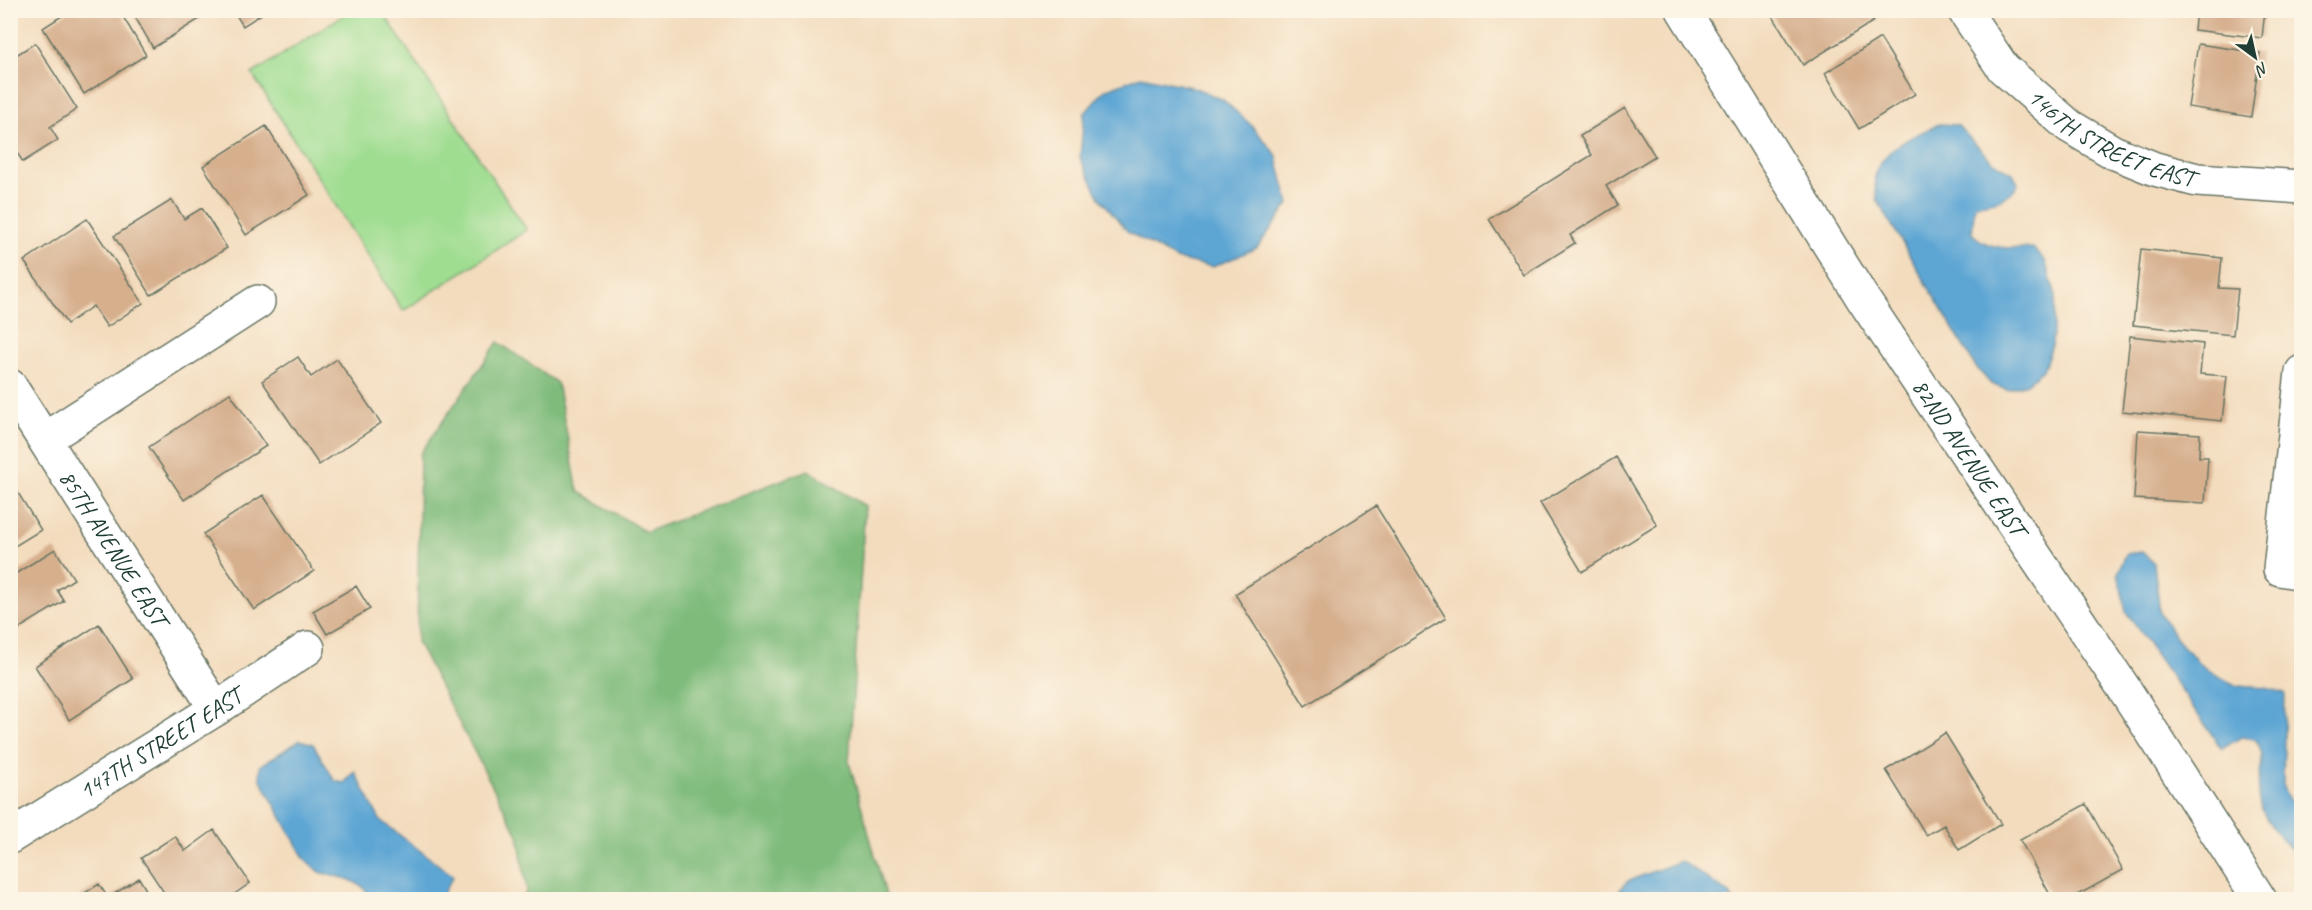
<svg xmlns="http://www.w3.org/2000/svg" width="2312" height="910" viewBox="0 0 2312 910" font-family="Caveat,sans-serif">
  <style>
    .green { fill: #9fdd91; stroke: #5f8d62; stroke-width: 1.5 }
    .forest { fill: #7fbc7b; stroke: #4f7c58; stroke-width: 1.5 }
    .water { fill: #5da6d4; stroke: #3e7284; stroke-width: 1.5 }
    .building { fill: #d6af8d }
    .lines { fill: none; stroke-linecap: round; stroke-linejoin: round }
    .street-casing { stroke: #697564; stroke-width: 36 }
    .street { stroke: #fff; stroke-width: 33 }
    .labels { text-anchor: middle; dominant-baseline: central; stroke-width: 5; stroke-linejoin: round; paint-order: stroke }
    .street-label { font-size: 24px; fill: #1f3d34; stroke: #fcf5e5 }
  </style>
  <rect width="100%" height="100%" fill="#fcf5e5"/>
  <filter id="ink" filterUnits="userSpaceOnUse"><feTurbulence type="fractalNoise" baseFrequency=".0167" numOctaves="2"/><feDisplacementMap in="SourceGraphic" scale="12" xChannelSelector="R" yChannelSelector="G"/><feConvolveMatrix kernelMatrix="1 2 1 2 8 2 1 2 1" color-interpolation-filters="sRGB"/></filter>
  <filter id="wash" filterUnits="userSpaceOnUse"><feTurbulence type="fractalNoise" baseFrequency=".008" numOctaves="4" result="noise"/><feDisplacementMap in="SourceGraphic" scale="24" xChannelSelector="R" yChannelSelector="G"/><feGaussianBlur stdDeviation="1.35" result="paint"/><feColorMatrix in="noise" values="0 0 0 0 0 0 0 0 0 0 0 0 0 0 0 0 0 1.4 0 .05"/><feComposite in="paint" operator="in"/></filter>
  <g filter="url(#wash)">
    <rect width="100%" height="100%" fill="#f3dcbe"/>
    <!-- green -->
    <path class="green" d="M350 11H382L527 230 403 311 252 74Z"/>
    <!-- forest -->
    <path class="forest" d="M498 342 557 383 578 491 646 532 808 470 865 506 849 762 887 899H521L527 891 518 835 417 642 420 454Z"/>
    <!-- water -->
    <path class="water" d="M1141 76 1195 88 1222 99 1250 124 1276 154 1289 204 1257 248 1213 267 1176 259 1128 232 1100 198 1080 158 1084 114 1105 90Z
      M1939 124 1957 125 1993 162 2013 173 2018 184C2009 200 1992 203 1975 204L1972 233C1987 251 2012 248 2033 248L2045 261 2056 295 2052 345 2043 370 2026 384 2007 390 1991 384 1975 366 1877 200C1877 193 1874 184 1875 177 1882 147 1914 136 1939 124Z
      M2142 552 2154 563 2160 613 2181 645 2207 670 2237 686 2266 688 2285 693 2283 787 2289 800 2302 805 2301 842 2291 849C2276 833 2256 812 2258 788 2259 770 2268 755 2255 739L2241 737 2222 749 2126 612 2118 573 2126 554Z
      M300 740 313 744 335 781 344 783 355 772 380 820 453 876 440 899H372L362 886 348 879 319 872 304 858 260 778V766Z
      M1681 861 1730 894 1733 899H1611L1628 881Z"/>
    <g id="blocks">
      <!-- building -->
      <path class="building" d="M71 10H119L146 55 84 94 43 28Z
        M131 10H214L153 48Z
        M233 10H268L243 26Z
        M1769 10H1867L1874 21 1803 65Z
        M2196 10H2265L2262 38 2194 30Z
        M1880 38 1915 94 1859 129 1825 73Z
        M35 43 77 109 50 127 58 140 23 162 10 142V59Z
        M2198 44 2260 53 2251 117 2188 107Z
        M1625 108 1655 156 1606 186 1618 205 1570 235 1575 243 1524 275 1489 219 1592 155 1580 136Z
        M266 126 309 195 246 235 203 166Z
        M172 200 184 219 202 208 227 248 151 295 114 236Z
        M87 219 143 303 107 327 93 306 67 324 24 261Z
        M2141 249 2222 258 2219 288 2238 289 2233 335 2133 325Z
        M2130 336 2203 344 2200 374 2227 376 2222 421 2122 411Z
        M298 357 311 377 337 359 381 423 319 465 262 381Z
        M230 393 266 446 184 500 149 447Z
        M2138 430 2200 434 2199 457H2208L2205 503 2134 499Z
        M1616 457 1657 525 1582 572 1540 503Z
        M10 480 41 530 10 549Z
        M263 495 314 571 254 610 203 534Z
        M1376 506 1446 618 1305 706 1235 594Z
        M55 549 74 579 57 590 64 601 10 634V577Z
        M356 586 370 609 327 634 313 611Z
        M99 624 133 679 69 720 35 666Z
        M1945 733 2001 824 1959 850 1944 825 1926 835 1886 770Z
        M2086 804 2123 870 2069 900H2053L2020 840Z
        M214 830 250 883 226 900H169L141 858 175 836 185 851Z
        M139 878 152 900H74L99 884 108 898Z"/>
    </g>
  </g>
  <g filter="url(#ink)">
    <use href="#blocks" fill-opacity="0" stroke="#697564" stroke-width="1.5"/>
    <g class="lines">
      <defs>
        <g id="street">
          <path id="s1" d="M1683 10 1863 299 2127 693 2260 900"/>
          <path id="s2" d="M1964 10 2003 68 2069 126 2113 152 2155 169 2197 180 2302 187"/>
          <path d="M2302 372 2280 569 2302 573"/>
          <path id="s3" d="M10 386 216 709"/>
          <path d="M45 439 258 302"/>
          <path id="s4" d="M10 837 216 709 308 648"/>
        </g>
      </defs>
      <!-- street casing -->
      <use href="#street" class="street-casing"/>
      <!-- street -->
      <use href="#street" class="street"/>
    </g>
  </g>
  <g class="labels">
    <!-- street labels -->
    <g class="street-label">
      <text stroke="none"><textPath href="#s2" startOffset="201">146TH STREET EAST</textPath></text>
      <text stroke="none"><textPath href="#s1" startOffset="531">82ND AVENUE EAST</textPath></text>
      <text stroke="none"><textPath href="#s3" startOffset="192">85TH AVENUE EAST</textPath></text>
      <text stroke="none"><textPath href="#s4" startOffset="177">147TH STREET EAST</textPath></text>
    </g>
  </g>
  <!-- margin -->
  <rect width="2312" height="910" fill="none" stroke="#fcf5e5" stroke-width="36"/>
  <!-- north arrow -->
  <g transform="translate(2255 57) rotate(147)" stroke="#fcf5e5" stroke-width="4.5" paint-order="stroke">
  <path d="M0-4.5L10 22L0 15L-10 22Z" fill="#1f3d34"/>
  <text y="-9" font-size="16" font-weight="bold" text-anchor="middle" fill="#1f3d34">N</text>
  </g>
</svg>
